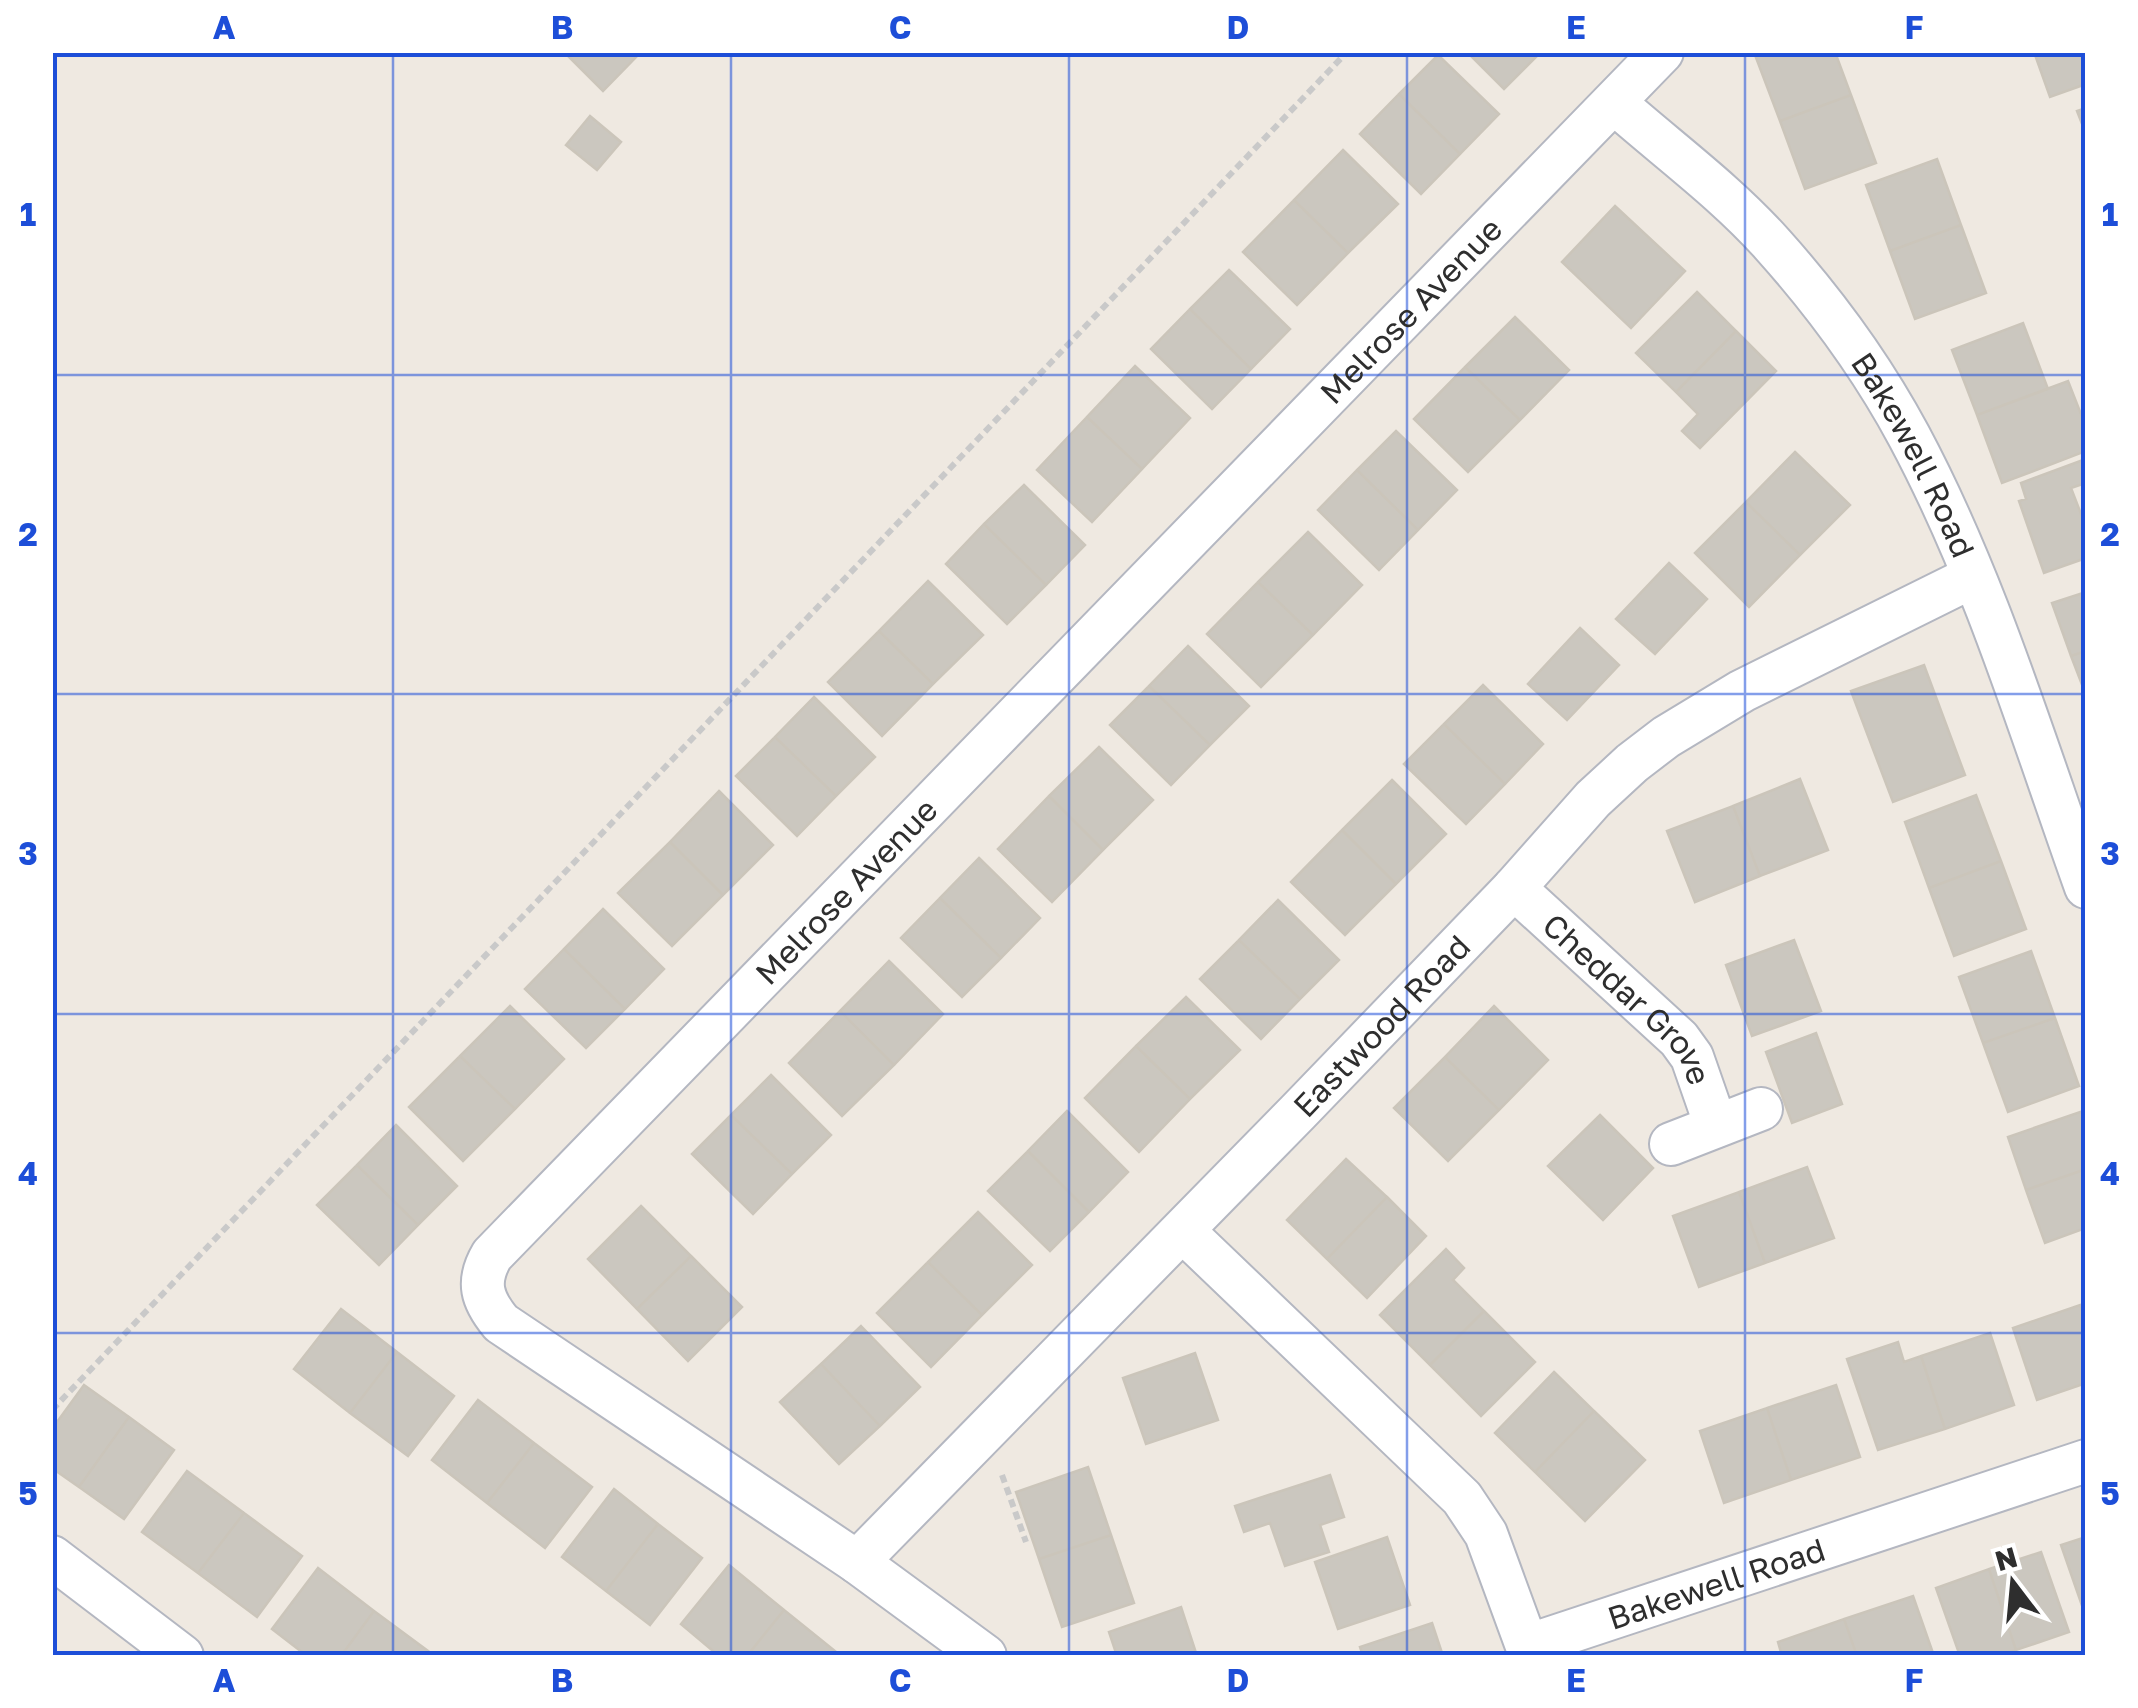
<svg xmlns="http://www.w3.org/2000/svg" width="2138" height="1708" viewBox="0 0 2138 1708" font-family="'Golos Text',sans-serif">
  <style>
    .building { fill: #cbc7bf; stroke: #cbc5ba; stroke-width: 2.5 }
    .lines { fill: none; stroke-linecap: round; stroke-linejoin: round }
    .minor-casing { stroke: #b4b7c1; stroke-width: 46 }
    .path { stroke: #c9c9c9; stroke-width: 6; stroke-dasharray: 8 5; stroke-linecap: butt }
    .minor { stroke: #fff; stroke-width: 42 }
    .grid { fill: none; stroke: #1d4ed8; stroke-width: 2.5; stroke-opacity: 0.55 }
    .labels { text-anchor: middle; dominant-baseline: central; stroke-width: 8; stroke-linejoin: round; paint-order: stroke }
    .street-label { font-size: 32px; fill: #2e2e2e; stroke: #fff }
    .neatline { fill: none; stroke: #1d4ed8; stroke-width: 4 }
    .grid-label { font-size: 32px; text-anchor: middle; font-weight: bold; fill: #1d4ed8 }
  </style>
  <rect width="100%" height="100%" fill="#efe9e1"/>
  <!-- building -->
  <path class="building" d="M564 52H641L603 91Z
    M1467 52H1541L1504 89Z
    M1762 52H1835L1851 95 1780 121 1755 55Z
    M2034 52H2086V84L2050 97Z
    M1438 55 1499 114 1460 154 1399 94Z
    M1399 94 1460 154 1421 194 1360 134Z
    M1851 95 1876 163 1805 189 1780 121Z
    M2086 108V134L2077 111Z
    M590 116 621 142 597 170 566 145Z
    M1343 150 1398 204 1348 253 1294 200Z
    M1937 159 1961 225 1890 251 1866 185Z
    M1294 200 1348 253 1297 305 1243 252Z
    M1615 206 1685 271 1631 328 1562 262Z
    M1961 225 1986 293 1915 319 1890 251Z
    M1229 270 1290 329 1251 369 1190 309Z
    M1697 292 1736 331 1676 392 1636 353Z
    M1190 309 1251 369 1212 409 1151 349Z
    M1515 317 1569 370 1520 420 1465 367Z
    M2023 323 2048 389 1977 415 1952 350Z
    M1736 331 1776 371 1700 448 1682 431 1698 414 1676 392Z
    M1135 366 1190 418 1142 469 1087 417Z
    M1465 367 1520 420 1468 472 1414 419Z
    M2068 381 2086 427V451L2002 483 1977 415Z
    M1087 417 1142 469 1092 522 1037 470Z
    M1396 431 1457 490 1418 530 1357 470Z
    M1795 452 1850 505 1800 555 1746 502Z
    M2083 460 2086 483 2071 488 2086 527V558L2044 573 2019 501 2026 499 2021 483Z
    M1357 470 1418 530 1379 570 1318 510Z
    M1024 485 1085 545 1046 585 984 524Z
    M1746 502 1800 555 1749 607 1695 553Z
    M984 524 1046 585 1007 624 946 564Z
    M1308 532 1362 585 1313 635 1258 582Z
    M1669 563 1707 599 1655 654 1616 619Z
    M928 581 983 635 933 684 879 631Z
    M1258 582 1313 635 1261 687 1207 634Z
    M2086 592V651L2071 656 2052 603Z
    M1580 628 1619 665 1567 720 1528 684Z
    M879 631 933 684 882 736 828 682Z
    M1188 646 1249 706 1210 745 1149 686Z
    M2086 651V695L2071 656Z
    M1924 665 1965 775 1893 802 1851 691Z
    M1483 685 1543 744 1505 784 1444 724Z
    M1149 686 1210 745 1171 785 1110 725Z
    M814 697 875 757 836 796 775 737Z
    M1444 724 1505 784 1466 824 1404 764Z
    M775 737 836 796 797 836 736 776Z
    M1099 747 1153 800 1103 850 1049 796Z
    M1800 779 1828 850 1760 876 1733 806Z
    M1392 780 1446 834 1396 884 1342 830Z
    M719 791 773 845 723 895 670 842Z
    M1976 795 2001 861 1929 888 1905 822Z
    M1049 796 1103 850 1052 902 998 849Z
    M1733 806 1760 876 1695 902 1667 831Z
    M1342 830 1396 884 1345 935 1291 882Z
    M670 842 723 895 672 946 618 893Z
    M979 858 1040 918 1001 958 940 898Z
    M2001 861 2026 929 1954 956 1929 888Z
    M940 898 1001 958 962 997 901 938Z
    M1278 900 1339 960 1300 999 1239 940Z
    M603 909 664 969 625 1009 564 949Z
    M1239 940 1300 999 1261 1039 1200 979Z
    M1794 940 1821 1011 1752 1036 1726 965Z
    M564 949 625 1009 586 1048 525 989Z
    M2031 951 2055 1018 1983 1043 1959 977Z
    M889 961 943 1014 894 1065 840 1011Z
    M1186 997 1240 1050 1190 1099 1136 1046Z
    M510 1006 564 1059 515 1109 460 1056Z
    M1494 1006 1548 1060 1499 1110 1445 1057Z
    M840 1011 894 1065 842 1116 789 1063Z
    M2055 1018 2079 1086 2008 1112 1983 1043Z
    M1816 1033 1842 1104 1792 1123 1766 1052Z
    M1136 1046 1190 1099 1139 1152 1085 1098Z
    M460 1056 515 1109 463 1161 409 1107Z
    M1445 1057 1499 1110 1448 1161 1394 1108Z
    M771 1075 831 1135 792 1174 731 1115Z
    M2086 1110V1169L2026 1190 2008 1137Z
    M1067 1111 1128 1172 1089 1212 1028 1151Z
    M731 1115 792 1174 753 1214 692 1154Z
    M1600 1115 1653 1168 1603 1220 1548 1166Z
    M396 1125 457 1186 418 1225 357 1165Z
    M1028 1151 1089 1212 1050 1251 988 1191Z
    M1346 1159 1387 1197 1327 1259 1287 1220Z
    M357 1165 418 1225 379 1265 317 1205Z
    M1807 1167 1834 1238 1765 1263 1739 1192Z
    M2086 1169V1228L2045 1243 2026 1190Z
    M1739 1192 1765 1263 1699 1287 1673 1216Z
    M1387 1197 1426 1236 1367 1298 1327 1259Z
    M641 1206 691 1256 637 1309 588 1259Z
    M978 1212 1032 1265 982 1315 928 1262Z
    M1446 1249 1464 1268 1453 1280 1484 1311 1430 1365 1380 1315Z
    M691 1256 742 1307 688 1361 637 1309Z
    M928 1262 982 1315 931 1367 877 1313Z
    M2080 1305 2086 1321V1383L2037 1400 2013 1328Z
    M341 1309 397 1352 350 1413 294 1369Z
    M1484 1311 1535 1362 1481 1416 1430 1365Z
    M861 1326 920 1387 880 1426 821 1364Z
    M1990 1333 2014 1405 1945 1429 1921 1356Z
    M1898 1342 1904 1362 1921 1356 1945 1429 1878 1450 1847 1359Z
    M397 1352 454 1396 408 1456 350 1413Z
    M1195 1353 1218 1420 1146 1444 1123 1378Z
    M821 1364 880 1426 839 1464 780 1402Z
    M1554 1372 1594 1411 1535 1472 1495 1433Z
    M84 1385 129 1417 79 1487 52 1468V1429Z
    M1836 1385 1860 1457 1791 1480 1767 1408Z
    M478 1400 534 1443 487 1503 432 1460Z
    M1767 1408 1791 1480 1724 1503 1700 1431Z
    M1594 1411 1645 1460 1585 1521 1535 1472Z
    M129 1417 174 1450 124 1519 79 1487Z
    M534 1443 592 1487 545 1548 487 1503Z
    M1088 1467 1111 1535 1039 1559 1016 1492Z
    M187 1471 244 1513 198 1573 142 1532Z
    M1330 1475 1344 1517 1320 1525 1329 1552 1285 1566 1270 1523 1244 1532 1235 1506Z
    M614 1489 658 1524 606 1591 562 1557Z
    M244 1513 302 1556 257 1617 198 1573Z
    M658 1524 702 1558 650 1625 606 1591Z
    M1111 1535 1134 1603 1062 1627 1039 1559Z
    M1387 1537 1410 1605 1338 1629 1315 1562Z
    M2086 1537V1617L2061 1545Z
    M2041 1552 2069 1632 2016 1650 1989 1569Z
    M729 1565 784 1610 747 1656H719L681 1624Z
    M318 1568 374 1611 341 1656H307L272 1629Z
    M1989 1569 2016 1650 2002 1656H1960L1936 1588Z
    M1913 1596 1934 1656H1857L1844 1619Z
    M1181 1607 1197 1656H1117L1109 1632Z
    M784 1610 840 1655 839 1656H747Z
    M374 1611 432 1654 431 1656H341Z
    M1844 1619 1857 1656H1782L1778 1642Z
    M1432 1623 1443 1656H1363L1360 1647Z"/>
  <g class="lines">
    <defs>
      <g id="minor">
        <path id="s1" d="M1616 104C1668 150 1727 193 1773 245 1824 302 1873 369 1909 436 1985 578 2032 736 2086 887"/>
        <path id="s2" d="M1514 888 1679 1039 1692 1057 1716 1126"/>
        <path d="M1671 1144 1761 1109"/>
        <path id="s3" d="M1183 1231 1462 1498 1486 1534 1527 1646 2086 1461"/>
        <path d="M52 1557 182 1656"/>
        <path id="s4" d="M857 1562 1298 1112 1514 888 1593 799 1632 763 1666 737 1742 691 1972 577"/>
        <path id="s5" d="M985 1656 857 1562 501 1323C482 1300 476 1282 492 1255L1662 52"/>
      </g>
    </defs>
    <!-- minor casing -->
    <use href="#minor" class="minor-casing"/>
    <!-- path -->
    <path class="path" d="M52 1410 1347 52
      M1002 1475 1026 1542"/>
    <!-- minor -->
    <use href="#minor" class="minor"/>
  </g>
  <!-- grid -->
  <path class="grid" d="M393 52V1656M731 52V1656M1069 52V1656M1407 52V1656M1745 52V1656M52 375H2086M52 694H2086M52 1014H2086M52 1333H2086"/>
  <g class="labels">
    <!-- street labels -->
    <g class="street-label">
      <text stroke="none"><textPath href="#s5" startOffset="1980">Melrose Avenue</textPath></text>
      <text stroke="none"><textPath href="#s1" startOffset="465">Bakewell Road</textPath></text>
      <text stroke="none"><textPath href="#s5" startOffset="1170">Melrose Avenue</textPath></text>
      <text stroke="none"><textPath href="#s2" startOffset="160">Cheddar Grove</textPath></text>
      <text stroke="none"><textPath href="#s4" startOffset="750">Eastwood Road</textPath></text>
      <text stroke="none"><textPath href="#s3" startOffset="748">Bakewell Road</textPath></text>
    </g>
  </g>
  <!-- border -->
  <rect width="2138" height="1708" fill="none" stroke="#ffffff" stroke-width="110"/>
  <!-- north arrow -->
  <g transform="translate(2013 1583) rotate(344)" stroke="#ffffff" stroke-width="8" paint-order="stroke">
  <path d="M0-8L18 38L0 25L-18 38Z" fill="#2e2e2e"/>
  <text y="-15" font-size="28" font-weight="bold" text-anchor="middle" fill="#2e2e2e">N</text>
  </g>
  <rect x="55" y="55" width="2028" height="1598" class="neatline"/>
  <g class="grid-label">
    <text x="224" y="39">A</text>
    <text x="562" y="39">B</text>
    <text x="900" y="39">C</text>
    <text x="1238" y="39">D</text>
    <text x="1576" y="39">E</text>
    <text x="1914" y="39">F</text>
    <text x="28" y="226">1</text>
    <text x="2110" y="226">1</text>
    <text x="28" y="546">2</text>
    <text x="2110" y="546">2</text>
    <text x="28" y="865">3</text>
    <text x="2110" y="865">3</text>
    <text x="28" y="1185">4</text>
    <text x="2110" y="1185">4</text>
    <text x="28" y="1505">5</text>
    <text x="2110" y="1505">5</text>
    <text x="224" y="1692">A</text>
    <text x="562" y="1692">B</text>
    <text x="900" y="1692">C</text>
    <text x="1238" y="1692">D</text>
    <text x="1576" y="1692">E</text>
    <text x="1914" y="1692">F</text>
  </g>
</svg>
